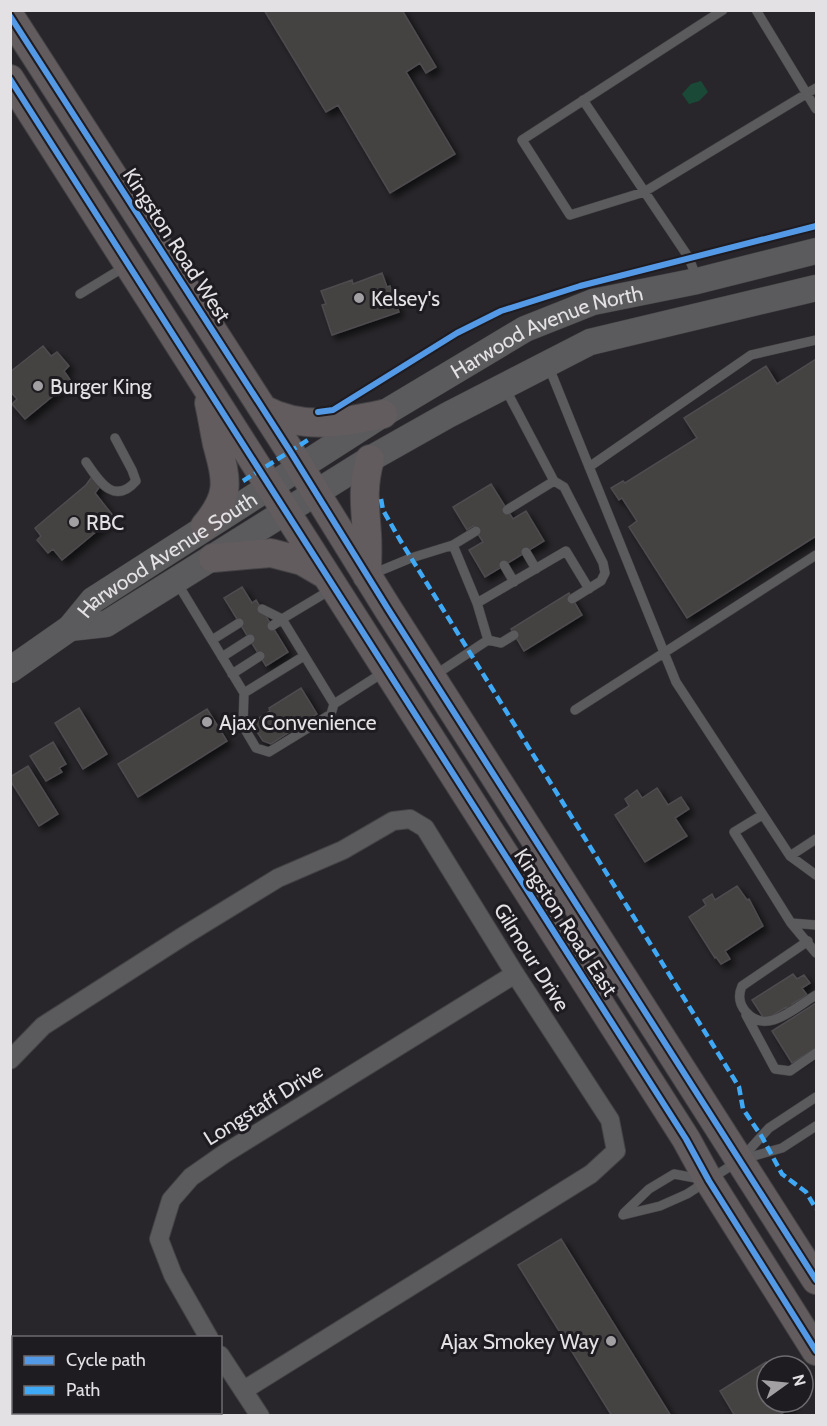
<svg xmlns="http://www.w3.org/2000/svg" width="827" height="1426" viewBox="0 0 827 1426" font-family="Cabin,sans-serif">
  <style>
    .green { fill: #1a4937 }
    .building { fill: #444243; stroke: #4e4c4e; stroke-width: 1.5; filter: url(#shadow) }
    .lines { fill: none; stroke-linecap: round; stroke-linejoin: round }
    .service-casing { stroke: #434245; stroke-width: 10 }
    .minor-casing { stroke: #434245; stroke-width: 20 }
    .secondary-casing { stroke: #434245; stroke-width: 27 }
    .primary-casing { stroke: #434245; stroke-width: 30 }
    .service { stroke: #5b5a5c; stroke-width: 9 }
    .minor { stroke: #5b5a5c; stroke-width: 18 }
    .secondary { stroke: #5b5a5c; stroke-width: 26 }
    .primary { stroke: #625c5e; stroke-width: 28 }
    .quiet { stroke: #3fa9f5; stroke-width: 4.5; stroke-dasharray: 9 4.5; stroke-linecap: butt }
    .cycleway-casing { stroke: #1f1c21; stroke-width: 10 }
    .cycleway { stroke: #5399e6; stroke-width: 6 }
    .poi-dot { fill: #a2a0a3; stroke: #1f1c21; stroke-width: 2 }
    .labels { text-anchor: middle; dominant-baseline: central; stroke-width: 6; stroke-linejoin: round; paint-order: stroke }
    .street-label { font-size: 21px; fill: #e3e1e4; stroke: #1f1c21 }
    .poi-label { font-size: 21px; fill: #e3e1e4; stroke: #1f1c21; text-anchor: start }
  </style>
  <defs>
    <filter id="shadow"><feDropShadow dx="4.5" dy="4.5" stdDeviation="3" flood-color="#0009"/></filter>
  </defs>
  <rect width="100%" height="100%" fill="#28262a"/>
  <!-- green -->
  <path class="green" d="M701 81 708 92 699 101 689 104 682 94 691 84Z"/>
  <!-- building -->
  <path class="building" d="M264 10H402L436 67 426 73 420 63 406 72 455 154 390 193 338 105 326 112Z
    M382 273 387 287 390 286 399 312 332 335 322 305 326 304 321 291 352 280 353 284Z
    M43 346 51 356 57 352 69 366 64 371 71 381 25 419 12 404 17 399 10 391V372Z
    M816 359V536L687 618 629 527 637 521 622 498 619 500 611 488 623 481 625 483 697 438 684 418 766 366 777 384Z
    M91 478 101 485 95 493 114 517 62 560 53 549 48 553 37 540 41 536 35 528 86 485Z
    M491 484 513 519 526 511 544 541 485 577 469 550 483 542 473 526 467 530 453 507Z
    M242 587 252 603 256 600 288 652 266 666 224 598Z
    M569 593 582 615 524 651 511 629Z
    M301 688 317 714 271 744 263 741 251 723 270 711 269 708Z
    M79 708 107 754 83 769 55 723Z
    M207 709 227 741 138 797 118 764Z
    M53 742 66 764 59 768 62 772 46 781 30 756Z
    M28 766 58 814 39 826 10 780V777Z
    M657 788 668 805 681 797 689 809 675 818 687 836 645 862 615 815 629 806 625 799 637 790 642 798Z
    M737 886 747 900 749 899 763 926 725 951 730 959 721 964 716 957 715 958 689 917 706 905 703 900 712 894 715 900Z
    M793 974 797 979 804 975 810 983 802 988 807 995 792 1004 793 1006 788 1010 786 1007 765 1020 752 1000Z
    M816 1003V1048L792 1063 772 1031Z
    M561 1239 671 1416H612L518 1265Z
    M766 1362 769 1366H767V1402H791L793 1406 778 1416H735L720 1391Z"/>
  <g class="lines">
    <defs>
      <path id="service" d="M723 10 522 140 570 215 644 192 816 88
        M756 10 816 109
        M583 100 689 258 697 279
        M80 294 126 266
        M548 365 676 682 790 856 816 875
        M505 388 554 481 564 487 603 563 605 573 601 581 572 599
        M86 462C99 481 114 506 136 481L132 470 115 438
        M589 467 751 355 816 340
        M507 510 554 481
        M453 545 476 531
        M526 552 536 569
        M504 565 514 582
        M370 575 411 558 453 545 477 603
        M176 581 244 693 304 656
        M332 589 282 619 334 704 384 672
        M262 609 282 619
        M272 626 282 619
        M212 640 239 623
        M488 640 501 643 514 635
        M222 657 250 639
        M232 674 260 656
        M435 675 488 640 477 603 566 551 589 589
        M244 693 243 726 256 748 269 752 331 714 334 704
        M575 710 816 555
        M762 815 734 832 791 923 816 953
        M790 856 816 839
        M791 923 816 925
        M808 941 742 986C738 995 739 1004 746 1012 766 1036 796 1007 816 995
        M746 1015 775 1069 790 1071 816 1053
        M743 1159 782 1148 816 1126
        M624 1213 649 1189 674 1174 701 1179
        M623 1215 660 1206 687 1194 740 1160 769 1128 816 1097"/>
      <path id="minor" d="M10 1060 43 1026 185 935 278 878 343 850 393 821 410 819 425 828 515 974 610 1120 616 1151 591 1174 244 1390
        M209 1338 173 1275 159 1239 171 1200 191 1177 224 1154 515 974
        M220 1355 260 1416"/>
      <g id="secondary">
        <path d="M70 628 106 624 370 459 448 415 590 342 816 288"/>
        <path id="s1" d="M10 670 70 628 93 600 383 414 525 329 593 302 697 281 816 251"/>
      </g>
      <path id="primary" d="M10 16 290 451 388 609 816 1280
        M10 79 686 1139 709 1181 816 1351
        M263 409C302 430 342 423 383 414
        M205 526C231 495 227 481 217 444 214 430 212 416 209 403
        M213 558 271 553 302 561 326 575
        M367 576C367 562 368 548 367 534 365 505 362 488 370 459"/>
    </defs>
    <!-- service casing -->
    <use href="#service" class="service-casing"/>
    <!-- minor casing -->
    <use href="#minor" class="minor-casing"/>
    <!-- secondary casing -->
    <use href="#secondary" class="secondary-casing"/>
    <!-- primary casing -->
    <use href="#primary" class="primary-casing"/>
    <!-- service -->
    <use href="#service" class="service"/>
    <!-- minor -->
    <use href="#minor" class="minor"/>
    <!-- secondary -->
    <use href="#secondary" class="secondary"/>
    <!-- primary -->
    <use href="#primary" class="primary"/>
    <!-- quiet -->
    <path class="quiet" d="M243 481 308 440
      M381 499 383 510 400 540 739 1087 743 1109 762 1137 782 1174 806 1192 816 1209"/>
    <defs>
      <path id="cycleway" d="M10 16 290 451 388 609 816 1280
        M10 79 686 1139 709 1181 816 1351
        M318 412 333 410 457 333 501 311 580 286 816 226"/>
    </defs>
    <!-- cycleway casing -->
    <use href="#cycleway" class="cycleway-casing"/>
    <!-- cycleway -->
    <use href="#cycleway" class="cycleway"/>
  </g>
  <!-- markers -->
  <g class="poi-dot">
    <circle cx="359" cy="298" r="6"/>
    <circle cx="38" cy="386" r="6"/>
    <circle cx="74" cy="522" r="6"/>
    <circle cx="207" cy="722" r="6"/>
    <circle cx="611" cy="1341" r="6"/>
  </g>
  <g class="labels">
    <!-- street labels -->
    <g class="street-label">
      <text transform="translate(177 245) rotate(57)">Kingston Road West</text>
      <text stroke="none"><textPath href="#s1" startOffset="639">Harwood Avenue North</textPath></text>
      <text stroke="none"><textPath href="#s1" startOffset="196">Harwood Avenue South</textPath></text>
      <text transform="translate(566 922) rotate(57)">Kingston Road East</text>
      <text transform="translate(532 957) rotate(58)">Gilmour Drive</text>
      <text transform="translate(263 1104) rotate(-32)">Longstaff Drive</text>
    </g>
    <!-- poi labels -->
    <g class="poi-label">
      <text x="371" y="298">Kelsey's</text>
      <text x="50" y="386">Burger King</text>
      <text x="86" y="522">RBC</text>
      <text x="219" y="722">Ajax Convenience</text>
      <text x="599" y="1341" text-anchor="end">Ajax Smokey Way</text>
    </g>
  </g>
  <!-- border -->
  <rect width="827" height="1426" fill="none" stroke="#e3e1e4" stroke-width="24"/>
  <!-- legend -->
  <rect x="12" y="1336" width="210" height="78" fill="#1f1c21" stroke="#6d6b6f" stroke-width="1.5"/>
  <rect x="24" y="1356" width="30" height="9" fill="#5399e6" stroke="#6d6b6f" stroke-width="1.5"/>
  <text x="66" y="1366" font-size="18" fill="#e3e1e4">Cycle path</text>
  <rect x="24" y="1386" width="30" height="9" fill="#3fa9f5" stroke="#6d6b6f" stroke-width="1.5"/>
  <text x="66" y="1396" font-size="18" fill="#e3e1e4">Path</text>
  <!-- north arrow -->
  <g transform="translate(785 1384) rotate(75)"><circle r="28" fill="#1f1c21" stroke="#6d6b6f" stroke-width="1.5"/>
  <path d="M0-4.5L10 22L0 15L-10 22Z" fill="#a2a0a3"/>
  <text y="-9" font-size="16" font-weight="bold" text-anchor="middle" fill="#e3e1e4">N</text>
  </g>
</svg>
